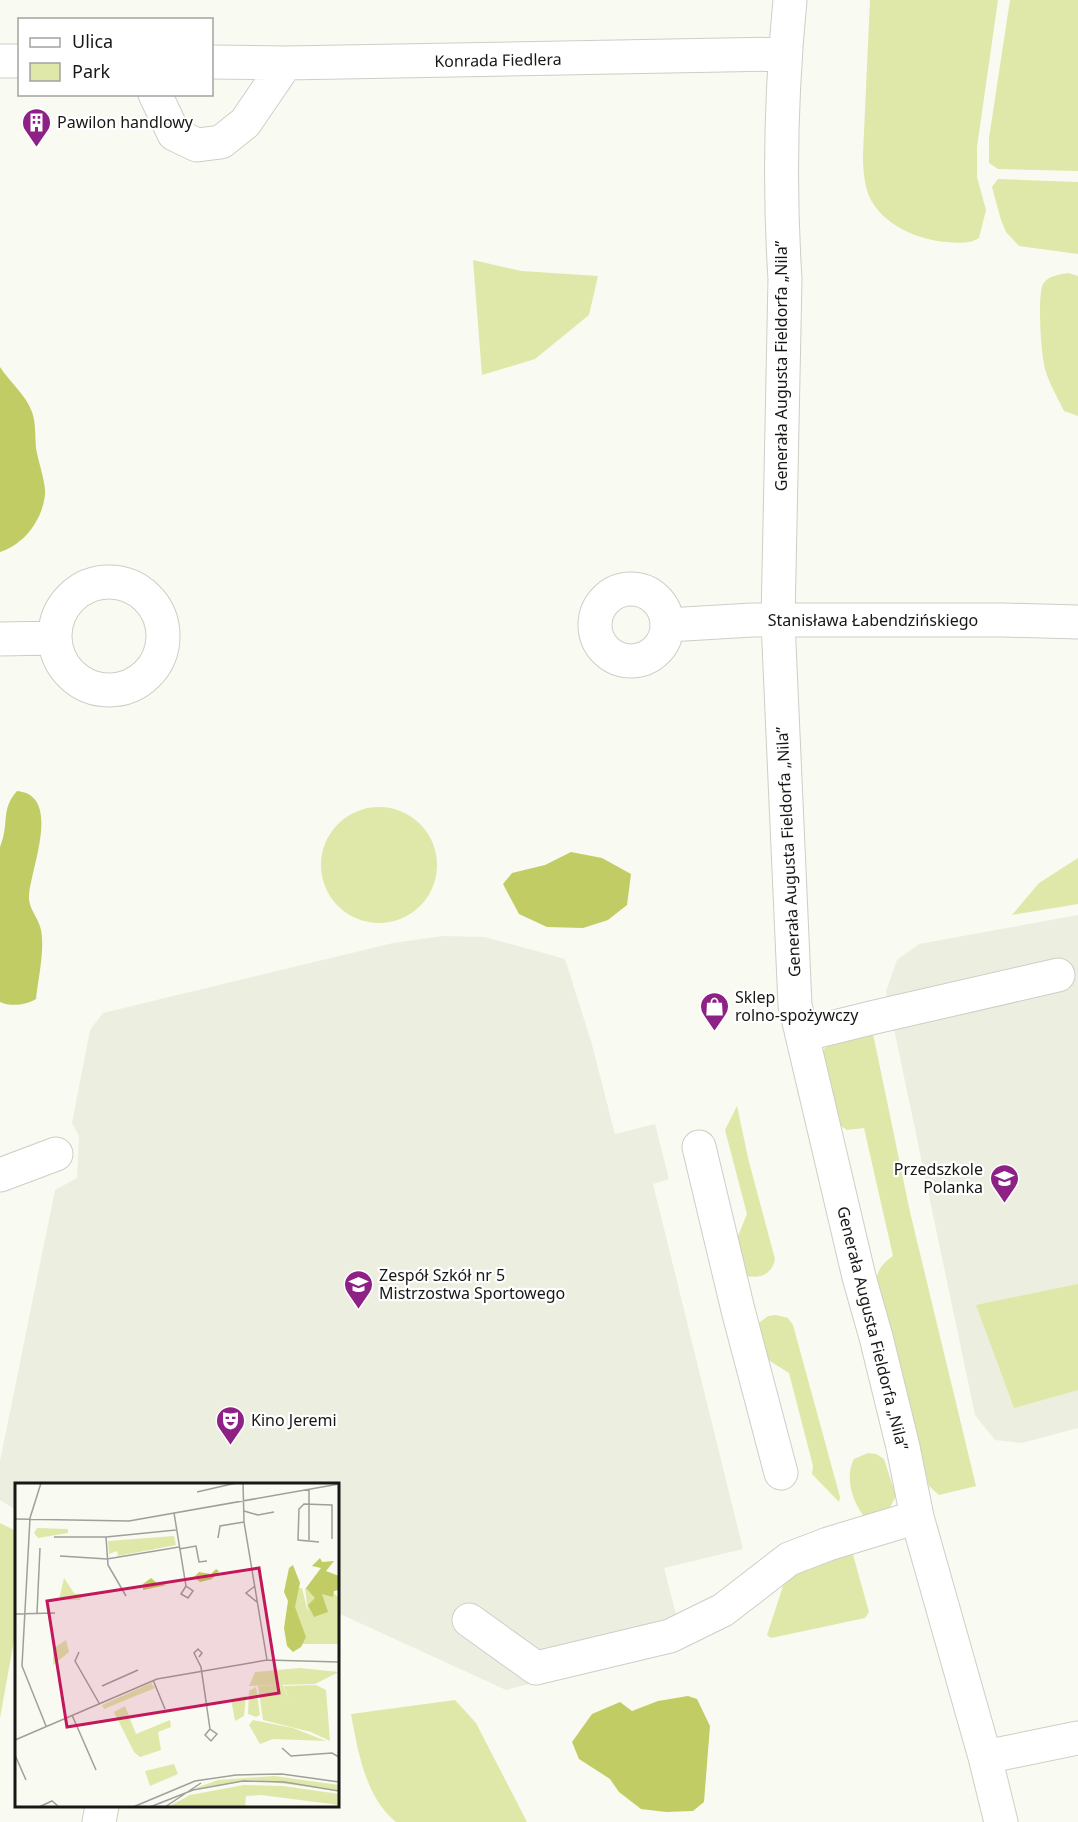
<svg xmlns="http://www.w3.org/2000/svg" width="1078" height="1822" viewBox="0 0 1078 1822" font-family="'Noto Sans',sans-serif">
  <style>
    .built { fill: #ecefdf }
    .green { fill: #dfe8a8 }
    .forest { fill: #c1cc64 }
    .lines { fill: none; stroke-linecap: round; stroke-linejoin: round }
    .minor-casing { stroke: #cdcfc6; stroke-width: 35 }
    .minor { stroke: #fff; stroke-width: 33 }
    .labels { text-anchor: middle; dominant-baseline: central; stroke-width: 4.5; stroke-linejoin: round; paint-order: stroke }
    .street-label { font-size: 16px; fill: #171815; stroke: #fff }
    .poi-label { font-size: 16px; fill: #171815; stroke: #fff; text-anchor: start }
    .inset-road { fill: none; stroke: #9fa09a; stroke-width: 1.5 }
    .view { fill: #c2185b; fill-opacity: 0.15; stroke: #c2185b; stroke-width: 3 }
    .inset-edge { fill: none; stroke: #171815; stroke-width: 3 }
  </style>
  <rect width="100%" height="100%" fill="#f9faf2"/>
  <!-- built -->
  <path class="built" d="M1078 915V1428L1022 1443 995 1440 975 1415 886 991 897 960 919 944Z
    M443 936 485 937 565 959 591 1041 615 1134 655 1124 669 1179 653 1184 743 1549 664 1568 678 1622 686 1644 506 1690 338 1613V1484H16V1510L0 1500V1461L55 1190 77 1178 79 1136 72 1123 90 1030 103 1013 393 943Z"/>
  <!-- green -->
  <path class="green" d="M870 0H998L977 147V177L986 210 979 238C970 244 958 243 947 242 918 240 882 225 869 196 864 183 863 168 863 154Z
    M1010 0H1078V171L998 169 989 163V138Z
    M998 179 1078 182V254L1019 246 1006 232 1001 220 992 187Z
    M473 260 521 271 598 276 589 315 535 359 482 375Z
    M1068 273 1078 276V416L1064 411C1058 398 1050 385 1046 372 1041 359 1037 296 1043 284 1049 275 1059 275 1068 273Z
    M321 865a58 58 0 1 1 116 0a58 58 0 1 1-116 0Z
    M1078 858V904L1012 915 1039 883Z
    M872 1029 910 1212 976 1486 939 1495 929 1486 876 1288C875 1273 881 1264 893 1256L864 1128 847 1130 835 1122 820 1053 835 1038Z
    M737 1106 749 1162 775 1259C772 1277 755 1280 740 1274L733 1248 747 1214 725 1130Z
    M1078 1284V1390L1014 1408 976 1305Z
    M776 1315 788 1318 793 1325 840 1497 839 1502 812 1474 813 1466 789 1373 759 1354 756 1325 768 1316Z
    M868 1453 876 1454 884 1459 896 1496 888 1511 866 1519C853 1504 844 1477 854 1459Z
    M0 1523 16 1531V1629L0 1718Z
    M850 1544 869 1612 865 1618 771 1638 767 1635 787 1574Z
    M455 1700 476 1723 527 1822H396C365 1797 358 1751 351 1714Z"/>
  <!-- forest -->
  <path class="forest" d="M0 367C10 383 25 393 32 412 36 423 35 437 36 448 38 461 46 483 45 494 43 519 24 545 0 552Z
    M17 791C63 795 30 870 29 896 28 908 39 919 41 930 45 950 38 979 36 999 26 1005 11 1007 0 1002V847C10 823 0 810 17 791Z
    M571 852 602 858 631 874 627 905 608 920 583 928 547 927 519 914 503 884 512 873 545 865Z
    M688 1696 697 1699 710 1726 704 1802 693 1811 666 1812 641 1809 619 1792 610 1779 579 1759 572 1742 592 1714 620 1702 632 1711 658 1701Z"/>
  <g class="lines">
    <defs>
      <path id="minor" d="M790 0C781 92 779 186 785 279L778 621 795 1005 859 1277 876 1337 903 1447 917 1517 985 1757 1001 1822
        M0 61H20
        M212 62 286 63 784 54
        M155 94 174 134 197 145 221 142 245 123 286 63
        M55 636a54 54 0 1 1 108 0a54 54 0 1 1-108 0Z
        M595 625a36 36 0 1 1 72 0a36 36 0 1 1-72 0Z
        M668 625 752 620H1002L1078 622
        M0 639 54 638
        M802 1035 875 1017 1058 975
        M699 1147 738 1310 781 1473
        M0 1175 56 1154
        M469 1620 536 1668 670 1636 723 1610 789 1559 828 1544 917 1517
        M985 1757 1078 1738
        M99 1822 102 1806"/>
    </defs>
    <!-- minor casing -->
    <use href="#minor" class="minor-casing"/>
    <!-- minor -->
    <use href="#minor" class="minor"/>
  </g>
  <!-- icons -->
  <defs>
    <symbol id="building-pin" viewBox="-11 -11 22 30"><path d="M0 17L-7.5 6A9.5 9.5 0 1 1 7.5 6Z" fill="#8d2185" stroke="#fff"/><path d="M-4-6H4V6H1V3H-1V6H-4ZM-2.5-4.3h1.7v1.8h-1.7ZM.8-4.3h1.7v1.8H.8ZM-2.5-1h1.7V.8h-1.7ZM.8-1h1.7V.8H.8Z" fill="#fff"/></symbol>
    <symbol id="shop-pin" viewBox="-11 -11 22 30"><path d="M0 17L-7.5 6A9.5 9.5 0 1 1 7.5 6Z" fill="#8d2185" stroke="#fff"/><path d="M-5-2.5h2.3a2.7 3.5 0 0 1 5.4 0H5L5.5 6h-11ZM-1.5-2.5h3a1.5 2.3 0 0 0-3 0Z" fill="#fff"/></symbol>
    <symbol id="school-pin" viewBox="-11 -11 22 30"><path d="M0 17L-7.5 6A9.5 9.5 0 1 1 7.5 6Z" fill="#8d2185" stroke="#fff"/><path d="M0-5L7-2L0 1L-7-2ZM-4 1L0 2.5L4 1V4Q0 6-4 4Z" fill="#fff"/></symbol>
    <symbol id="theatre-pin" viewBox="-11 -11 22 30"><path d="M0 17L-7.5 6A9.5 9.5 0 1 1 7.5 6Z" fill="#8d2185" stroke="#fff"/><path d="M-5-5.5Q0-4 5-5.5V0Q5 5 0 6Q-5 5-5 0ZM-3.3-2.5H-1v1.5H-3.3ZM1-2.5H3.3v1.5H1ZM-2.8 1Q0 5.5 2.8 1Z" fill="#fff"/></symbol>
  </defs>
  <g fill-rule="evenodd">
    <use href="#building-pin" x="20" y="106" width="33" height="45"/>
    <use href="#shop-pin" x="698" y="990" width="33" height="45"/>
    <use href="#school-pin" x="988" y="1162" width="33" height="45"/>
    <use href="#school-pin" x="342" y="1268" width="33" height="45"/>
    <use href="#theatre-pin" x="214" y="1404" width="33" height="45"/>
  </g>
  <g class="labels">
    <!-- street labels -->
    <g class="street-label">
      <text transform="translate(498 60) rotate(-1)">Konrada Fiedlera</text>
      <text transform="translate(781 366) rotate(-90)">Generała Augusta Fieldorfa „Nila”</text>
      <text x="873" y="620">Stanisława Łabendzińskiego</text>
      <text transform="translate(788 852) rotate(-93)">Generała Augusta Fieldorfa „Nila”</text>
      <text transform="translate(873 1328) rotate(76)">Generała Augusta Fieldorfa „Nila”</text>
    </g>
    <!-- poi labels -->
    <g class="poi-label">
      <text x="57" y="122">Pawilon handlowy</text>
      <text x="735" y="997">Sklep<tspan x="735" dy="18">rolno-spożywczy</tspan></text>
      <text x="983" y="1169" text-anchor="end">Przedszkole<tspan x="983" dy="18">Polanka</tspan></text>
      <text x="379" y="1275">Zespół Szkół nr 5<tspan x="379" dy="18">Mistrzostwa Sportowego</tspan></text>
      <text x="251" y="1420">Kino Jeremi</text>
    </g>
  </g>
  <!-- overview -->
  <g transform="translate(15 1483)">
    <rect width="324" height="324" fill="#f9faf2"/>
    <path d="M22 45 53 46V50L23 55 19 50ZM159 53 161 62 103 73 102 68 94 71 93 58ZM49 95 59 110 67 112 65 117H44ZM287 105 293 130 290 105 314 106 323 114 324 161H282L274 106ZM51 157 54 169 38 182V166ZM285 185 324 189 300 201 234 203 240 189ZM136 200 140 205 89 226 87 222ZM268 202 275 219 269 203 301 202 311 207 315 258 296 249 248 237 243 203ZM241 204 245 232 241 234 233 231 234 208ZM231 213 229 233 220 238 216 216ZM110 223 121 251 155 237 156 244 143 249 146 267 125 274 119 269 99 229ZM238 237 278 245 311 258 258 256 245 261 234 242ZM159 281 163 291 135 303 130 288ZM259 293 324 302V307L237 297 178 306 203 297ZM229 302 268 303 324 311V322L246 312 231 313 230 324H153L175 312Z" fill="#dfe8a8"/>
    <path d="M305 75 307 79 319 78 311 88 324 93V107L319 108 318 114 307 111 313 129 299 134 293 122 300 115 291 105 306 85 297 83ZM278 82 285 100 280 124 291 154 286 164 278 169 272 163 269 145 273 118 269 109 274 85ZM201 86 204 88 197 96 185 99 179 94 184 89 196 91ZM136 95 142 100 152 102 128 107V101Z" fill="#c1cc64"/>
    <path class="inset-road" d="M26 0 15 35 7 183 31 243M228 0 229 39 252 177M294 6V57M182 9 221 0M229 28 243 32 259 29M159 30 171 103 178 108 173 115 166 111 171 103M0 36 114 38 324 1M39 54H91L161 47M91 54 93 82 111 113M203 55 205 43 229 39M304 59 283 57 284 26 289 21 317 22V56M164 66 181 63 184 79 192 78M45 73 92 76 164 64M240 103 231 110 242 119M22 130 25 65M0 131 40 130M64 169 60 178 84 220M184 174 187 170 183 166 179 170 186 184 195 246 202 251 196 258 190 252 195 246M138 197 150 226M87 203 123 187M57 232 81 287M0 257 142 196 252 177 324 179M267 265 276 273 317 270 324 274M0 272 11 297M24 324 37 318 43 323M118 324 180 298 221 292 267 291 324 299M135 324 178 307 228 298 269 299 324 308M150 324 186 300"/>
    <path class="view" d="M244 85 264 210 52 244 32 118Z"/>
    <rect width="324" height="324" class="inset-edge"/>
  </g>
  <!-- legend -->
  <rect x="18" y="18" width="195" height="78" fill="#ffffff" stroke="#a2a3a1" stroke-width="1.5"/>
  <rect x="30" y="38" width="30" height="9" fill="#ffffff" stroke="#a2a3a1" stroke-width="1.5"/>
  <text x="72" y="48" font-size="18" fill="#171815">Ulica</text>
  <rect x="30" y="63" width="30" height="18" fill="#dfe8a8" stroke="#a2a3a1" stroke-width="1.5"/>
  <text x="72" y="78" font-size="18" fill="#171815">Park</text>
</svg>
